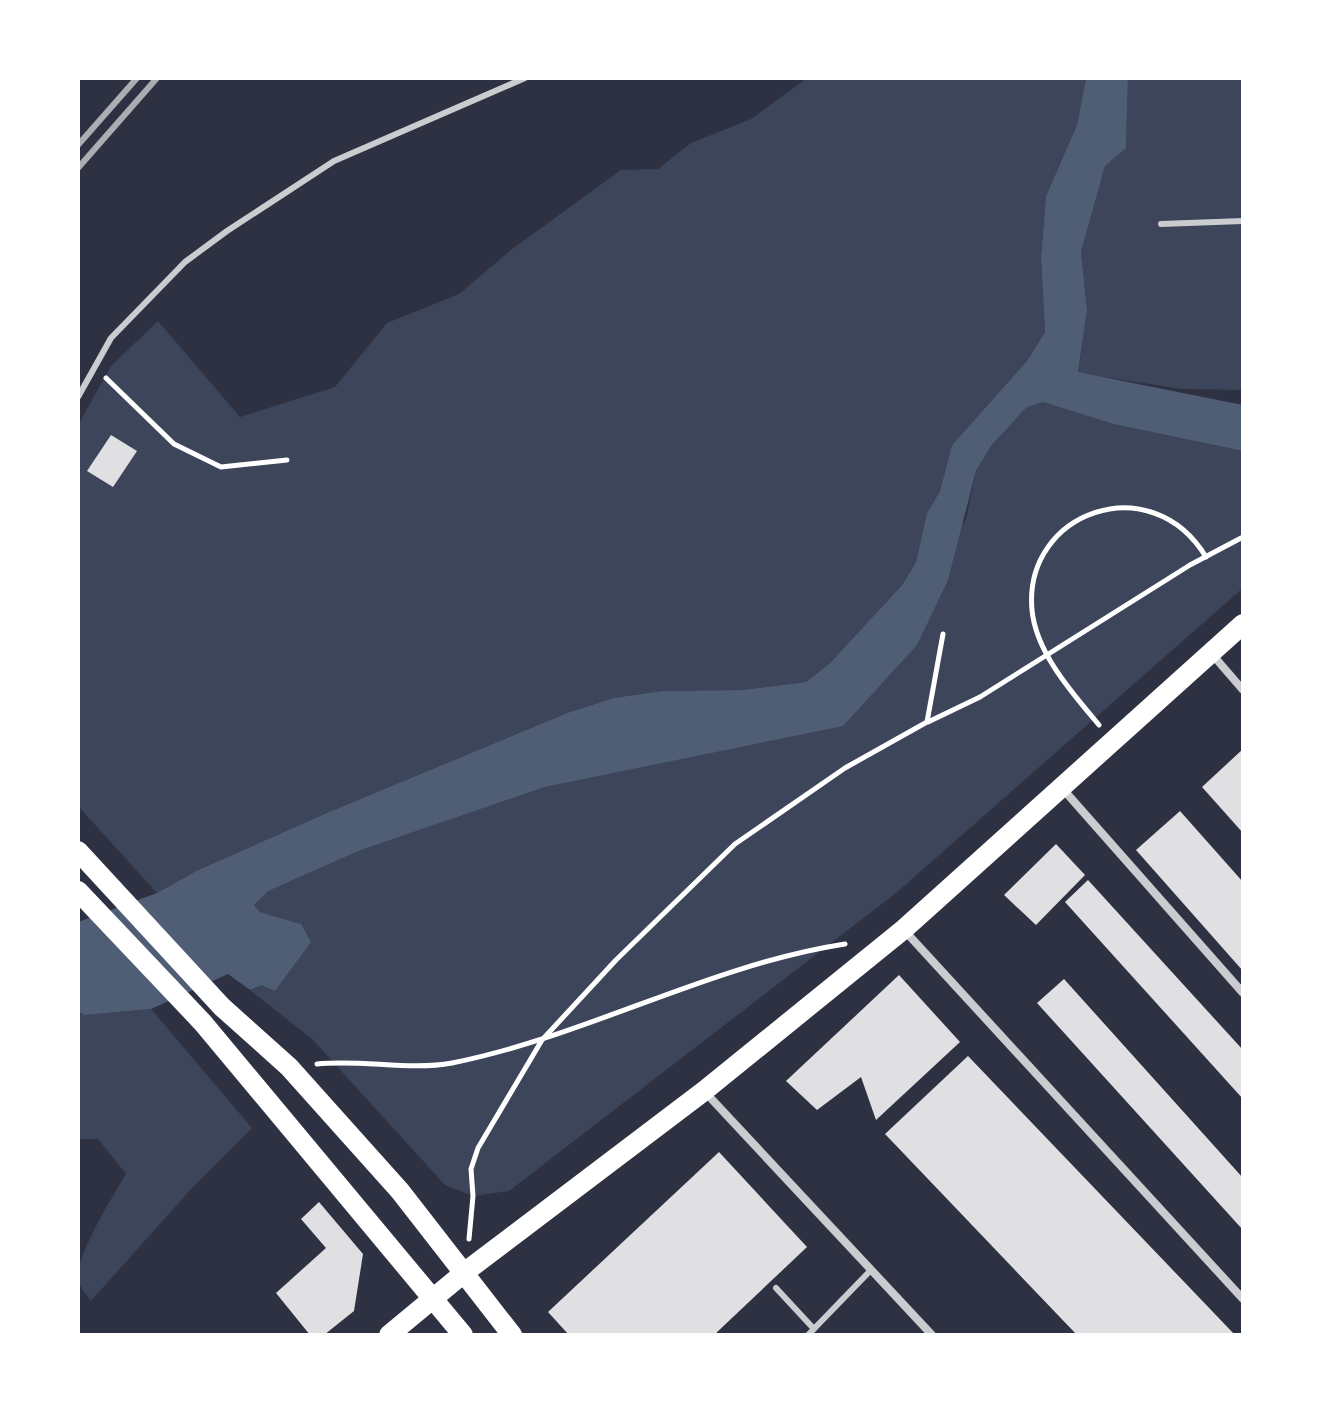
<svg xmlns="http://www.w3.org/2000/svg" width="1321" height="1413" viewBox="0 0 1321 1413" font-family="'PT Sans',sans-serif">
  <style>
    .green { fill: #3c4559 }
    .water { fill: #4f5d75 }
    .building { fill: #e0e0e3 }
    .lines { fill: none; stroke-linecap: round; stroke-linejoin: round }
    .path { stroke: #fff; stroke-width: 5 }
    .service { stroke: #caccd0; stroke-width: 6 }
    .minor { stroke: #caccd0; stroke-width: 8 }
    .primary { stroke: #fff; stroke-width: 20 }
    .rail { stroke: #abadb3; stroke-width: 6 }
  </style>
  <rect width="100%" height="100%" fill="#2d3142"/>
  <!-- green -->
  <path class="green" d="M807 78H1086L1077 125 1046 196 1041 256 1045 332 1027 361 952 445 940 491 927 513 916 562 903 584 830 663 806 682 742 690 662 691 612 698 567 713 329 812 196 871 157 893 78 806V425L111 366 158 321 240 417 335 387 387 323 459 294 512 249 621 170 658 169 691 143 751 119Z
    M1128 78H1243V390L1182 389 1078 373 1087 310 1081 252 1105 166 1126 148Z
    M1043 402 1113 424 1243 451V588L896 893 509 1191 473 1196 445 1185 313 1040 250 990 262 985 301 924 260 912 254 905 267 891 361 850 545 787 843 725 966 519 976 471 991 446 1026 408Z
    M151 1009 252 1128 192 1188 91 1301C87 1295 79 1287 78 1279 74 1259 114 1194 126 1174L98 1139H78V1011L84 1015Z"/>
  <!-- water -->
  <path class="water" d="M1086 78H1128L1126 148 1105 166 1081 252 1087 310 1078 372 1243 405V451L1113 424 1043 402 1026 408 991 446 976 471 948 580 917 645 843 726 545 787 361 850 268 891 254 905 260 912 301 924 311 942 275 991 262 985 250 990 228 974 151 1009 84 1015 78 1011V922L157 893 196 871 329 812 567 713 613 698 662 691 742 690 806 682 830 663 903 584 916 562 927 513 940 491 952 445 1027 361 1045 332 1041 256 1046 196 1077 125Z"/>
  <!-- building -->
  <path class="building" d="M111 435 137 451 113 487 87 471Z
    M1243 749V833L1202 787Z
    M1180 811 1243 882V971L1136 850Z
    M1056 844 1085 875 1036 925 1004 895Z
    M1088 880 1243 1050V1099L1065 902Z
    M899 975 960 1042 876 1120 861 1077 817 1110 786 1081Z
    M1064 979 1243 1178V1230L1037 1003Z
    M968 1056 1235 1335H1077L885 1134Z
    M719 1152 807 1247 714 1335H569L548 1312Z
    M319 1202 363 1254 354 1311 324 1335H310L276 1293 326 1248 301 1219Z"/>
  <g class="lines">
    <!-- path -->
    <path class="path" d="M106 378 174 444 221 467 287 460
      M928 722 980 697 1190 565 1243 537
      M1099 725C1073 694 1036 653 1032 610 1023 512 1151 466 1206 557
      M317 1064C361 1059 409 1071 452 1063 587 1036 709 965 845 944
      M469 1239 473 1196 471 1169 478 1148 542 1040 616 960 735 844 845 768 927 722 943 634"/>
    <!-- service -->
    <path class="service" d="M1161 224 1243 221
      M78 397 111 338 185 262 227 231 334 161 525 78
      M776 1288 814 1329
      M808 1335 871 1270"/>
    <!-- minor -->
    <path class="minor" d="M1211 653 1243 690
      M1062 788 1243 993
      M904 930 1243 1299
      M705 1092 932 1335"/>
    <!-- primary -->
    <path class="primary" d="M78 851 222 1007 289 1067 400 1191 512 1335
      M78 891 203 1023 463 1335
      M389 1335 465 1272 704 1091 904 929 1243 624"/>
    <!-- rail -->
    <path class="rail" d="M78 145 137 78
      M78 168 157 78"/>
  </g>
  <!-- border -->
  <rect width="1321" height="1413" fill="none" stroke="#ffffff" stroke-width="160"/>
</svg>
